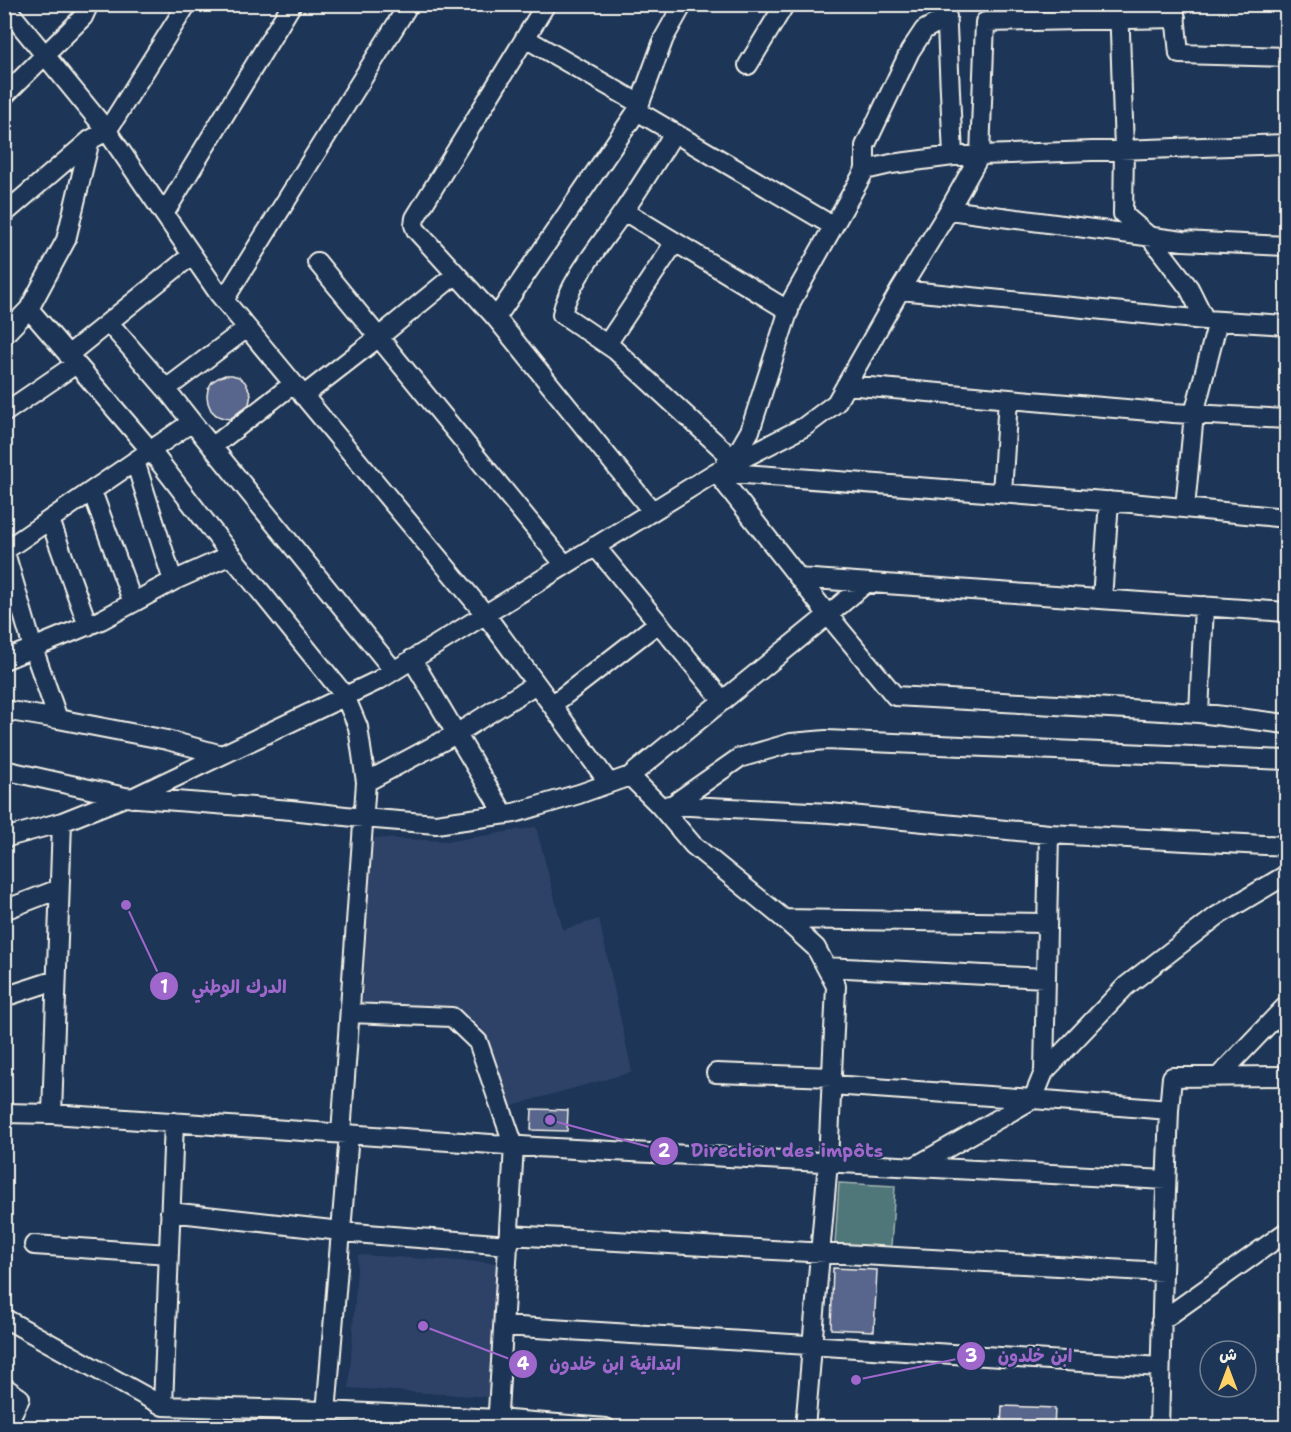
<svg xmlns="http://www.w3.org/2000/svg" width="1291" height="1432" viewBox="0 0 1291 1432" font-family="'Shantell Sans','Playpen Sans Arabic',sans-serif">
  <style>
    .built { fill: #2f4367 }
    .green { fill: #507679; stroke: #a2b4b0; stroke-width: 1.5 }
    .building { fill: #58658c; stroke: #f4f1e8; stroke-width: 1.5 }
    .lines { fill: none; stroke-linecap: round; stroke-linejoin: round }
    .minor-casing { stroke: #f4f1e8; stroke-width: 22 }
    .minor { stroke: #1d3557; stroke-width: 18 }
    .leader { fill: none; stroke: #9f67cb; stroke-width: 2 }
    .callout-dot { fill: #9f67cb; stroke: #1d3557; stroke-width: 2 }
    .mark-label { font-size: 18px; text-anchor: middle; font-weight: bold; fill: #fff }
    .callout-label { font-size: 18px; text-anchor: middle; font-weight: bold; fill: #9f67cb; stroke: #1d3557; stroke-width: 4.5; stroke-linejoin: round; paint-order: stroke }
  </style>
  <rect width="100%" height="100%" fill="#1d3557"/>
  <filter id="ink" filterUnits="userSpaceOnUse"><feTurbulence type="fractalNoise" baseFrequency=".0167" numOctaves="2"/><feDisplacementMap in="SourceGraphic" scale="12" xChannelSelector="R" yChannelSelector="G"/><feConvolveMatrix kernelMatrix="1 2 1 2 8 2 1 2 1" color-interpolation-filters="sRGB"/></filter>
  <g filter="url(#ink)">
    <!-- built -->
    <path class="built" d="M536 827 563 930 599 919 632 1072 535 1099 504 1109 480 1025 361 1023 373 838 451 841Z
      M358 1255 497 1263 489 1397 349 1388Z"/>
    <!-- green -->
    <path class="green" d="M839 1183 895 1186 891 1247 835 1244Z"/>
    <!-- building -->
    <path class="building" d="M225 375H232L239 377 245 382 251 394 249 404 230 419 223 418 216 415 211 410 208 403 207 396 208 389 212 382 218 378Z
      M532 1109 568 1110 567 1131 531 1130Z
      M833 1268 877 1270 874 1331 831 1329Z
      M1002 1406 1055 1408 1054 1428H1001Z"/>
    <g class="lines">
      <defs>
        <path id="minor" d="M546 4 415 218 414 225 416 230 496 318 652 511
          M1119 4 1124 149 1123 214 1150 237 1189 288 1205 320
          M1174 4 1179 54 1286 57
          M4 5 107 131 219 294 485 614 609 783
          M946 6 953 156
          M525 38 640 104
          M748 65 785 4
          M4 96 83 17 89 4
          M637 111 833 226
          M674 133C657 160 640 188 621 215 602 243 569 281 562 314L615 350 731 457
          M865 170V146L910 51 924 30 947 17
          M949 210 1183 241 1286 246
          M624 211 789 311
          M4 214 90 140
          M164 214 292 4
          M317 262 565 565
          M900 290 1205 320 1286 325
          M224 300 409 4
          M29 309 151 451 231 555 345 696 358 727 366 782 341 1134
          M496 318 637 111 664 38 683 4
          M109 323 166 389 192 422 394 671
          M4 335 29 309 66 240 90 140 107 131 187 4
          M607 344 675 242
          M68 355 192 255
          M846 385 1173 413 1286 419
          M166 389 247 328
          M303 396 379 337 456 274
          M4 413 76 364
          M212 447 293 384
          M135 461 173 581
          M726 462 739 450 750 431 792 300 865 170 891 164 953 156 1286 144
          M716 472 828 615 895 696 1199 713 1286 724
          M717 472 1131 503 1286 518
          M92 491 133 603
          M1002 493 1008 399
          M1185 508 1194 414 1218 321
          M50 520 88 626
          M595 546 723 701
          M4 549 33 648 58 719 4 710
          M4 551 192 422
          M799 578 1286 612
          M1102 599 1109 501
          M412 659 504 814
          M4 660 101 620 173 581 231 555
          M552 705 658 623
          M1199 713 1204 606
          M58 719 167 740 222 755
          M4 770 125 797 291 810 363 818 436 824 514 813 579 794 630 776 828 615 865 584
          M630 776 659 805 693 845 784 919 816 948 836 986 828 1162 805 1428
          M366 782 456 734 536 684
          M132 798 379 680 716 472 804 427 836 403 900 290 949 210 980 155 985 22 1176 18
          M669 805 830 813 1049 834 1286 846
          M672 805 739 758 791 743 826 740 1286 760
          M4 838 62 822 125 797
          M4 910 59 889
          M784 919 1047 923
          M826 967 1046 978
          M4 997 56 980
          M350 1013 452 1017 478 1042 514 1146 497 1428
          M1044 1072 1126 986 1217 916 1286 875
          M716 1073 832 1077
          M1218 1077 1286 1006
          M832 1085 1033 1099 1169 1110
          M4 1113 52 1114 536 1147 1166 1180
          M52 1114 62 822
          M914 1167 1033 1099 1044 1072 1049 834
          M170 1212 341 1231
          M341 1232 509 1245
          M509 1235 1163 1272
          M34 1245 169 1254
          M4 1318 163 1406 325 1411 498 1419 606 1428
          M1161 1321 1286 1232
          M504 1326 1160 1367
          M4 1387 20 1398 5 1428
          M163 1406 174 1122
          M323 1428 327 1401 349 1134
          M1159 1428 1163 1272 1169 1110 1172 1077 1286 1076"/>
      </defs>
      <!-- minor casing -->
      <use href="#minor" class="minor-casing"/>
      <!-- minor -->
      <use href="#minor" class="minor"/>
    </g>
  </g>
  <!-- callouts -->
  <path class="leader" d="M126 905L164 986M550 1120L664 1151M856 1380L971 1356M423 1326L523 1364"/>
  <g class="callout-dot">
    <circle cx="126" cy="905" r="6"/>
    <circle cx="550" cy="1120" r="6"/>
    <circle cx="856" cy="1380" r="6"/>
    <circle cx="423" cy="1326" r="6"/>
    <circle cx="164" cy="986" r="15"/>
    <circle cx="664" cy="1151" r="15"/>
    <circle cx="971" cy="1356" r="15"/>
    <circle cx="523" cy="1364" r="15"/>
  </g>
  <g class="mark-label">
    <text x="164" y="993">1</text>
    <text x="664" y="1157">2</text>
    <text x="971" y="1362">3</text>
    <text x="523" y="1370">4</text>
  </g>
  <g class="callout-label">
    <text x="239" y="993">الدرك الوطني</text>
    <text x="787" y="1157">Direction des impôts</text>
    <text x="1035" y="1362">ابن خلدون</text>
    <text x="615" y="1370">ابتدائية ابن خلدون</text>
  </g>
  <!-- margin -->
  <rect width="1291" height="1432" fill="none" stroke="#1d3557" stroke-width="24"/>
  <rect x="12" y="12" width="1267" height="1408" fill="none" stroke="#f4f1e8" stroke-width="2" filter="url(#ink)"/>
  <!-- north arrow -->
  <g transform="translate(1228 1369)"><circle r="28" fill="#1d3557" stroke="#738091" stroke-width="1.5"/>
  <path d="M0-4.5L10 22L0 15L-10 22Z" fill="#ffd166"/>
  <text y="-9" font-size="16" font-weight="bold" text-anchor="middle" fill="#f4f1e8">ش</text>
  </g>
</svg>
